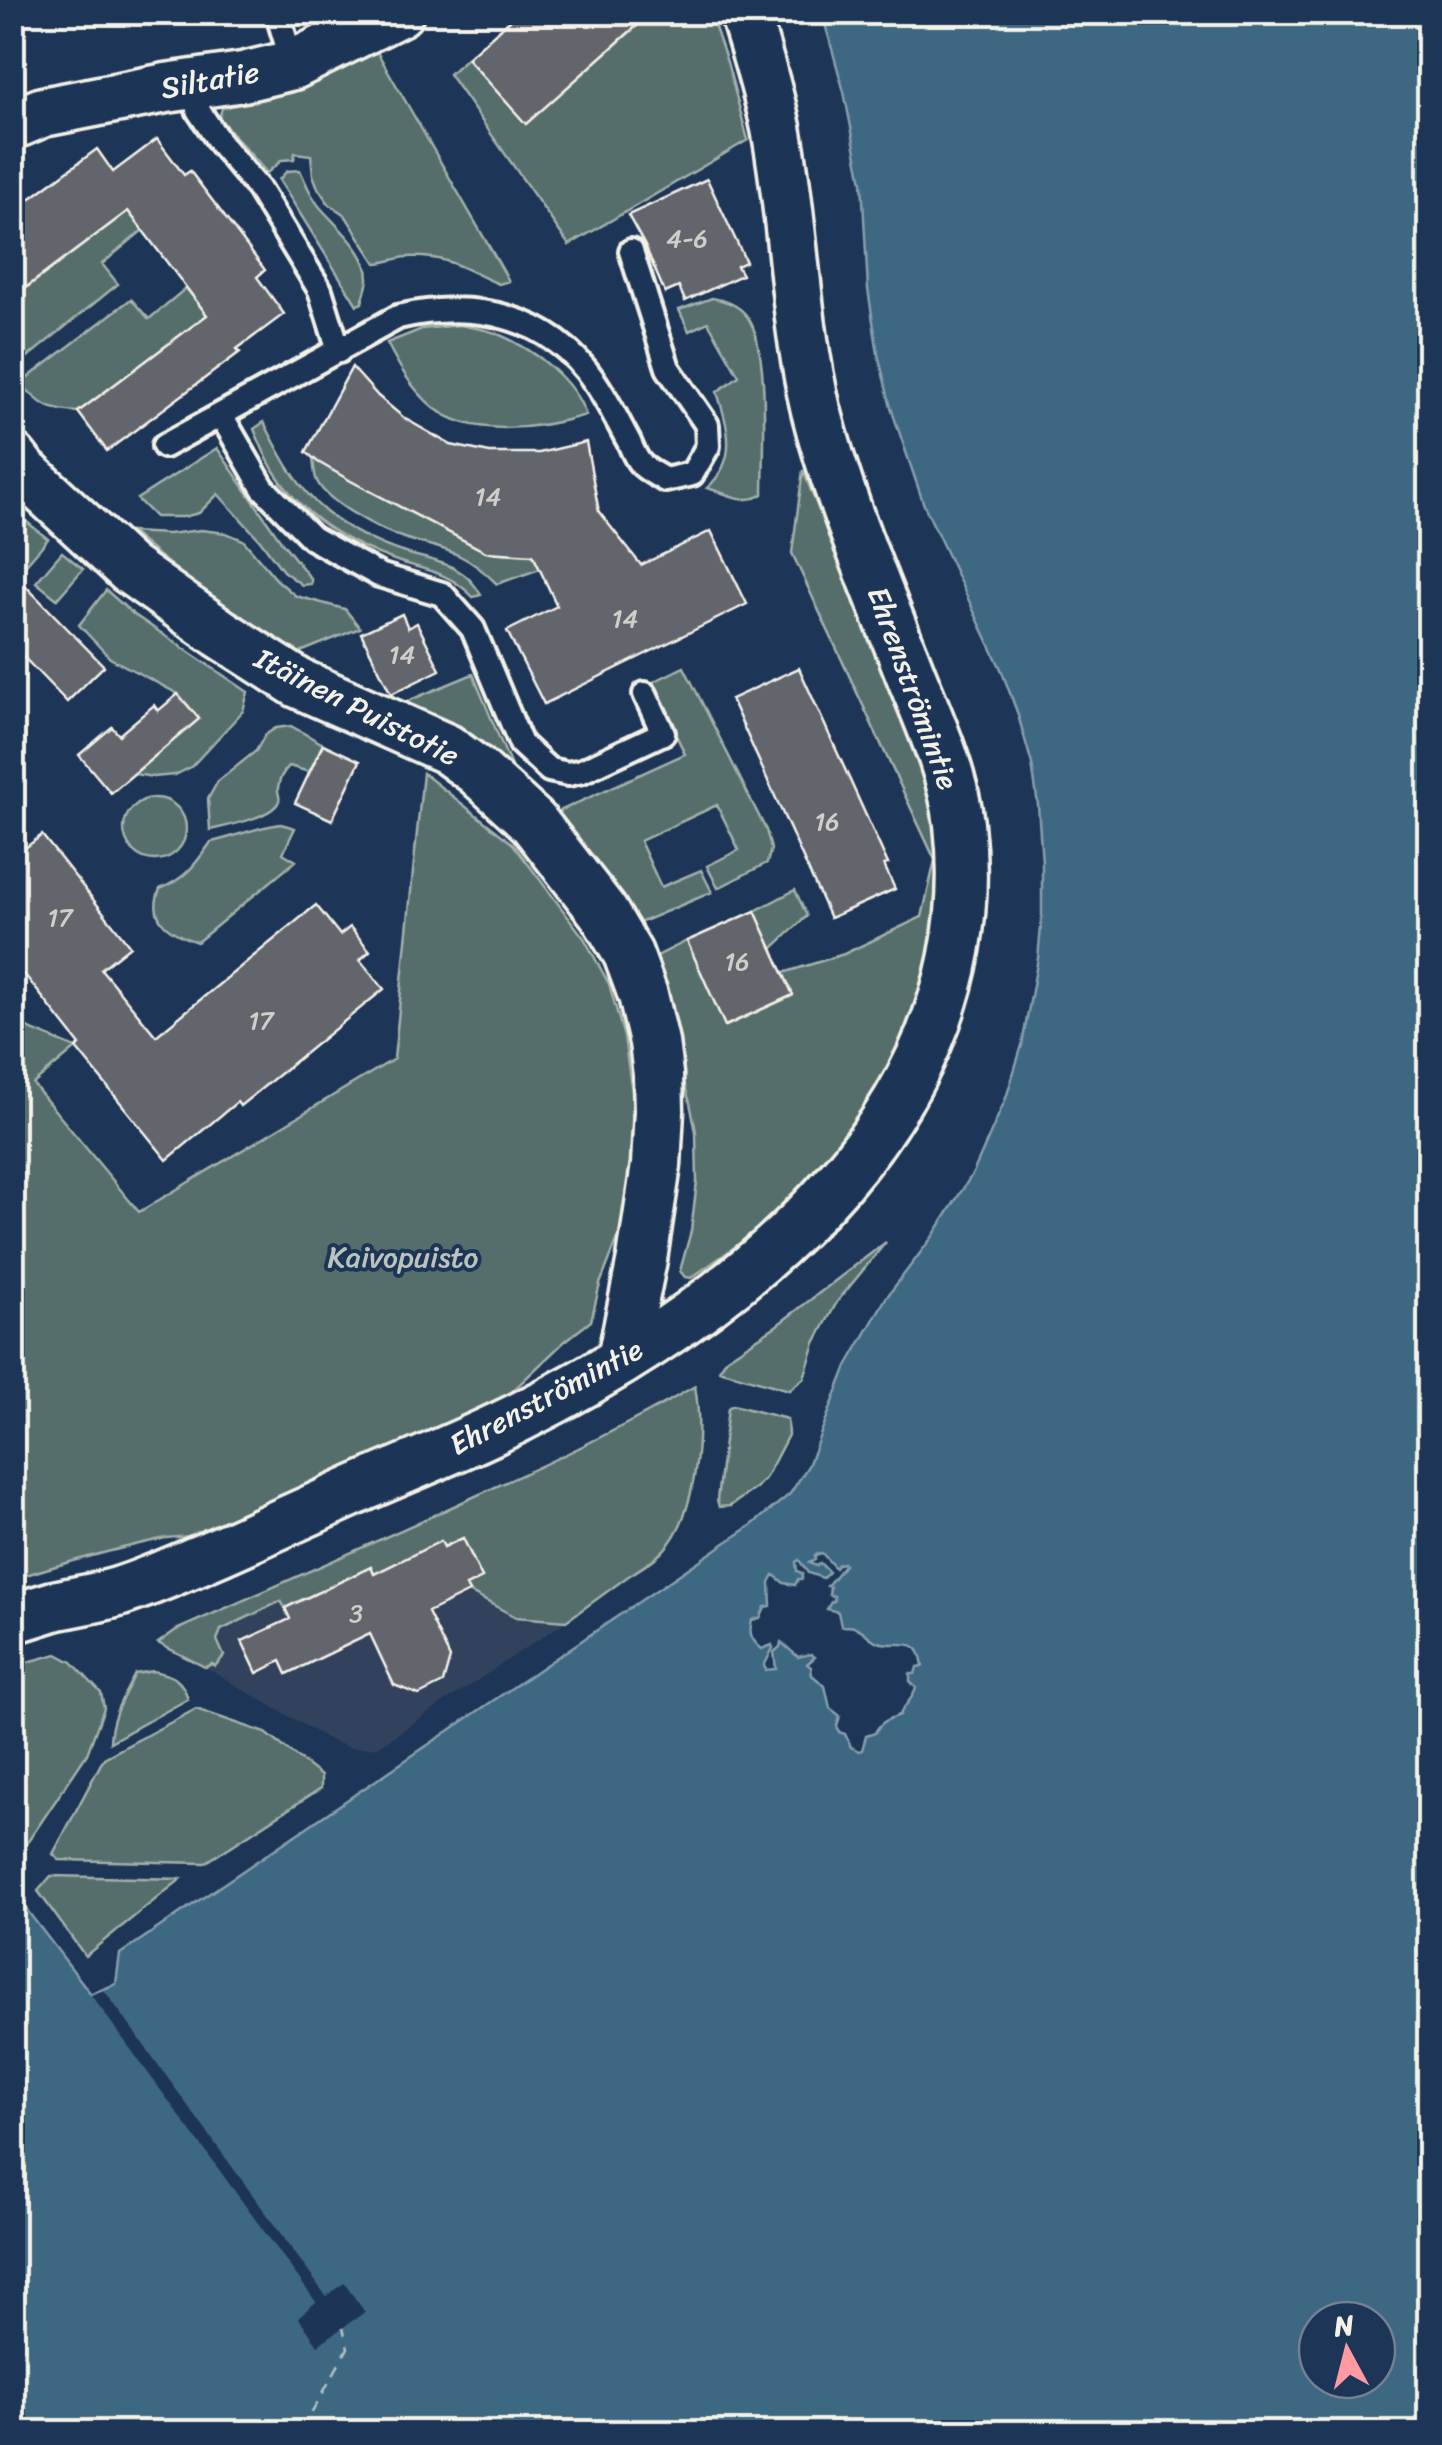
<svg xmlns="http://www.w3.org/2000/svg" width="1442" height="2445" viewBox="0 0 1442 2445" font-family="Sriracha,sans-serif">
  <style>
    .built { fill: #32435d }
    .green { fill: #546e6c; stroke: #a4b0aa; stroke-width: 2.5 }
    .water { fill: #3c6882; stroke: #869fab; stroke-width: 2.5; fill-rule: evenodd }
    .pier { fill: #1d3557 }
    .lines { fill: none; stroke-linecap: round; stroke-linejoin: round }
    .ferry { stroke: #b4c1c4; stroke-width: 2.5; stroke-dasharray: 12 10; stroke-linecap: butt }
    .building { fill: #62656c; stroke: #f4f1e8; stroke-width: 2.5 }
    .service-casing { stroke: #f4f1e8; stroke-width: 30 }
    .minor-casing { stroke: #f4f1e8; stroke-width: 55 }
    .service { stroke: #1d3557; stroke-width: 22 }
    .minor { stroke: #1d3557; stroke-width: 48 }
    .labels { text-anchor: middle; dominant-baseline: central; stroke-width: 8; stroke-linejoin: round; paint-order: stroke }
    .number-label { font-size: 25px; fill: #d0cec9 }
    .street-label { font-size: 30px; fill: #f4f1e8; stroke: #1d3557 }
    .park-label { font-size: 30px; fill: #bcc3bd; stroke: #1d3557 }
  </style>
  <rect width="100%" height="100%" fill="#1d3557"/>
  <filter id="ink" filterUnits="userSpaceOnUse"><feTurbulence type="fractalNoise" baseFrequency=".01" numOctaves="2"/><feDisplacementMap in="SourceGraphic" scale="20" xChannelSelector="R" yChannelSelector="G"/><feConvolveMatrix kernelMatrix="1 2 1 2 8 2 1 2 1" color-interpolation-filters="sRGB"/></filter>
  <g filter="url(#ink)">
    <!-- built -->
    <path class="built" d="M461 1503 544 1621H566L378 1747 351 1748 331 1741 205 1667 158 1643 176 1630Z"/>
    <!-- green -->
    <path class="green" d="M652 13H710L727 62 748 140 569 245 449 74 467 58 526 123Z
      M376 50 509 281 499 284C463 269 449 255 407 257 396 258 386 263 376 263L345 215 329 204 318 188 313 175 311 155 295 153 294 159 282 160 267 173 219 118 222 108 294 92Z
      M300 170C306 183 310 195 319 206 335 225 369 252 368 279 367 287 364 295 362 303L357 305 279 180 287 171Z
      M128 211 143 230 102 264 118 284 13 369V298Z
      M186 288 207 315 78 412C47 410 40 405 21 383L131 299 149 319Z
      M712 298C724 300 738 305 746 315 771 345 763 454 763 494 747 506 726 493 707 488 739 460 728 427 717 392L739 376 708 322 689 331 679 310Z
      M460 325C473 328 488 329 500 335 535 350 573 379 586 415 542 428 472 439 433 407 412 389 399 367 387 343L422 329Z
      M264 422C280 454 298 489 326 512 347 529 377 544 402 552 434 562 463 562 481 595L473 597C449 572 428 571 397 561 349 545 301 516 274 471 266 458 260 443 254 429Z
      M217 448 281 541 311 579V584L302 585 283 571 260 540 218 494 199 513 183 517H155L137 499Z
      M313 458 351 481 486 552 533 555 540 569 497 584C486 573 474 563 460 556 441 546 420 544 401 537 379 529 326 502 317 481 314 475 314 465 313 458Z
      M803 470C837 560 882 645 913 736 965 888 935 1014 840 1141 823 1164 804 1190 782 1210 755 1235 721 1256 691 1278L685 1277 680 1271 691 1231 697 1182 696 1132 690 1103 647 961 687 941 726 1026 792 996 783 973 844 954 922 917 935 860 792 553Z
      M12 510 48 539 16 576 13 573Z
      M201 530 226 533 243 540 277 580 296 596 345 609 360 628 298 653C238 617 183 578 130 532L168 534Z
      M62 552 83 569 57 599 36 582Z
      M106 590 133 614 248 692 243 711 191 767 175 775 153 777 134 774 199 718 178 694 110 658 79 625Z
      M684 667 766 830 771 849 767 863 718 888 707 866 739 850 717 805 640 841 661 887 701 870 712 892 630 927 555 813 685 754 651 683Z
      M473 674 515 776 473 739 398 705Z
      M291 726 323 744 309 772 289 766C283 772 279 780 278 788 277 795 282 797 278 803 269 818 226 826 210 830L208 799 218 781 256 751 265 735 276 728Z
      M423 773 513 844 584 938 609 984 624 1037 632 1092 633 1200 600 1284 591 1321 564 1342 501 1402 201 1534C187 1538 174 1536 161 1539 111 1550 61 1564 13 1579V1022L76 1048 33 1084 139 1212 394 1059Z
      M124 829a31 31 0 1 1 62 0a31 31 0 1 1-62 0Z
      M281 824 295 828 283 853 296 861 197 942C170 933 147 920 160 889 186 878 195 865 211 842 235 837 256 827 281 824Z
      M795 890 807 916 772 949 755 911Z
      M886 1242 837 1302 815 1343 804 1378 789 1390 719 1370 727 1358 776 1326Z
      M695 1386C703 1433 697 1517 662 1552 653 1561 641 1568 630 1575 609 1590 588 1606 566 1621L516 1617 469 1592 466 1586 482 1578 463 1538 444 1547 441 1542 374 1574 371 1567 285 1608 281 1601 221 1630 217 1640 224 1656 215 1666 212 1664 205 1667 158 1643 176 1630C274 1587 372 1544 469 1499 546 1464 622 1429 695 1386Z
      M733 1405 787 1419 788 1435 766 1477 756 1488 730 1506 719 1507 717 1500 728 1408Z
      M57 1654 72 1662 101 1693 104 1708 87 1754 21 1852 13 1856V1666Z
      M153 1671C173 1675 182 1679 188 1699L110 1742C111 1716 123 1697 135 1674Z
      M196 1709 266 1733 321 1776V1788L205 1863 59 1860 53 1854 104 1758Z
      M51 1876H52L181 1879 85 1956 38 1891Z"/>
    <!-- water -->
    <path class="water" d="M822 13H1429V2432H13L12 1906 23 1905 91 1994 116 1984 120 1954 752 1525 790 1494 808 1466 847 1366 886 1298 933 1236 973 1173 1006 1098 1022 1045 1038 958 1042 917V863L1038 805 1032 764 1017 712 1001 669 924 505 891 408 878 354 868 289 862 182 844 92ZM822 1553 835 1568 838 1564 843 1563 844 1565 827 1586 830 1587 829 1595 834 1596V1601L831 1602 827 1609 838 1612 841 1626C846 1627 852 1625 857 1628 864 1630 869 1639 878 1642 899 1649 919 1633 923 1666L917 1667 915 1674H910V1681L916 1688C913 1700 904 1704 900 1715 888 1719 880 1722 875 1733L866 1736 862 1750 859 1751 851 1747 845 1734 839 1732 837 1726 840 1716 830 1708 825 1686 812 1675 811 1667 807 1664 815 1657 811 1654 798 1657 781 1642 780 1647 774 1652 776 1669 766 1670 764 1666 773 1648 772 1645 762 1649C752 1641 748 1634 752 1620L760 1618 765 1607 771 1606 770 1582 774 1575 784 1583 795 1585 798 1579H802V1573L797 1571 796 1562 799 1560 808 1573 823 1578 829 1572 820 1563 816 1566 809 1563 815 1560V1555ZM1317 2320H1377V2380H1317Z"/>
    <!-- pier -->
    <path class="pier" d="M104 1990 326 2296 344 2283 365 2312 318 2345 298 2317 316 2302 91 1995Z"/>
    <g class="lines">
      <!-- ferry -->
      <path class="ferry" d="M301 2432 348 2348 343 2328"/>
    </g>
    <!-- building -->
    <path class="building" d="M519 12H652L526 124 467 58Z
      M157 139 184 175 190 171 265 270 257 277 284 314 237 349 240 352 107 451 78 412 207 315 128 211 12 298V212L97 149 113 172Z
      M707 179 746 262 737 266 742 275 685 301 679 287 665 293 645 246 628 215Z
      M352 367 378 396 404 418 451 445 490 453H539L586 442 599 512 641 565 711 531 747 604 544 704 507 631 557 606 533 555 486 552 351 481 318 462 306 452Z
      M12 572 104 666 67 702 12 645Z
      M402 614 408 628 417 623 440 670 391 694 361 633Z
      M799 668 888 864 884 865 895 889 830 918 731 699Z
      M178 694 199 719 111 793 79 755 112 727 119 735 154 705 158 711Z
      M323 744 360 761 332 820 295 803Z
      M42 835 130 946 101 969 156 1036 316 905 340 935 350 927 370 951 360 960 384 989 240 1106 237 1102 167 1160 76 1048 80 1045 25 975 12 971V858Z
      M755 911 793 995 725 1026 687 941Z
      M463 1538 482 1578 466 1586 469 1592 428 1612 450 1658 443 1683 419 1695 394 1685 370 1634 287 1674 281 1661 257 1673 242 1641 290 1619 285 1608 371 1567 374 1574 441 1541 444 1547Z"/>
    <g class="lines">
      <defs>
        <path id="service" d="M277 12 293 65
          M200 84 198 110 220 143 258 188 320 290 339 351
          M221 415 263 488 312 538 379 575 442 594 473 629 521 744 549 770 568 774 582 771 663 733 645 694
          M164 446 398 317C474 300 549 314 595 382 608 401 618 422 629 442 632 449 635 457 640 463 646 470 657 475 665 480L692 474 708 446 707 425 668 368 631 251"/>
        <path id="minor" d="M12 125 43 112 166 88 243 77 293 65 399 12
          M12 457 22 470 129 569 220 633 298 683 447 749 477 771 533 822 603 912 628 954 643 995 654 1042 658 1074 659 1111 656 1165 642 1259 622 1359
          M12 1619C26 1615 40 1610 54 1606 76 1601 98 1598 118 1592 153 1581 187 1565 220 1551 267 1530 313 1509 360 1488 413 1465 468 1443 520 1417 748 1302 991 1108 959 824 953 773 931 725 912 678 878 590 839 502 816 410 794 318 794 221 776 128 768 89 756 51 744 12"/>
      </defs>
      <!-- service casing -->
      <use href="#service" class="service-casing"/>
      <!-- minor casing -->
      <use href="#minor" class="minor-casing"/>
      <!-- service -->
      <use href="#service" class="service"/>
      <!-- minor -->
      <use href="#minor" class="minor"/>
    </g>
  </g>
  <g class="labels">
    <!-- number labels -->
    <g class="number-label">
      <text x="687" y="238">4-6</text>
      <text x="488" y="496">14</text>
      <text x="625" y="618">14</text>
      <text x="402" y="654">14</text>
      <text x="827" y="821">16</text>
      <text x="60" y="917">17</text>
      <text x="737" y="961">16</text>
      <text x="261" y="1020">17</text>
      <text x="356" y="1613">3</text>
    </g>
    <!-- street labels -->
    <g class="street-label">
      <text transform="translate(210 80) rotate(-10)">Siltatie</text>
      <text transform="translate(913 688) rotate(70)">Ehrenströmintie</text>
      <text transform="translate(357 707) rotate(27)">Itäinen Puistotie</text>
      <text transform="translate(546 1397) rotate(-28)">Ehrenströmintie</text>
    </g>
    <!-- park labels -->
    <g class="park-label">
      <text x="403" y="1257">Kaivopuisto</text>
    </g>
  </g>
  <!-- margin -->
  <rect width="1442" height="2445" fill="none" stroke="#1d3557" stroke-width="50"/>
  <rect x="25" y="25" width="1392" height="2395" fill="none" stroke="#f4f1e8" stroke-width="4" filter="url(#ink)"/>
  <!-- north arrow -->
  <g transform="translate(1347 2350) rotate(353)"><circle r="48" fill="#1d3557" stroke="#738091" stroke-width="2.5"/>
  <path d="M0-8L18 38L0 25L-18 38Z" fill="#ff9aa2"/>
  <text y="-15" font-size="28" font-weight="bold" text-anchor="middle" fill="#f4f1e8">N</text>
  </g>
</svg>
